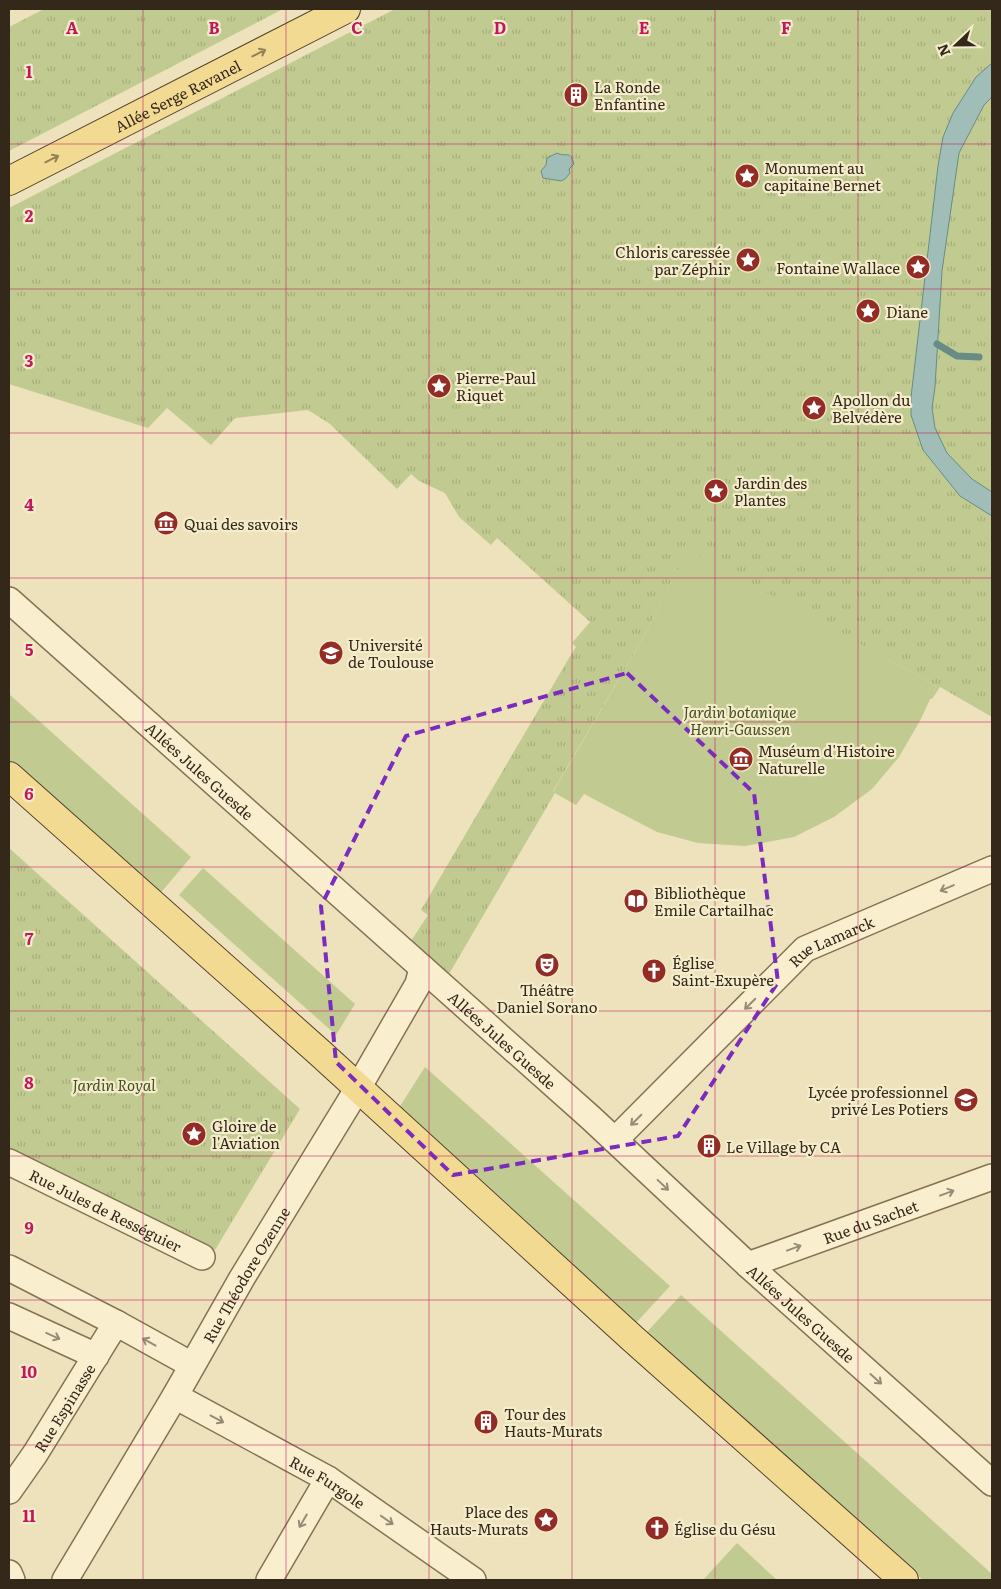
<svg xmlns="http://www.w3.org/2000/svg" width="1001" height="1589" viewBox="0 0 1001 1589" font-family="Literata,serif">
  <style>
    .green { fill: #c1cb91 }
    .park { fill: url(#park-tufts) }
    .water { fill: #a0beb7; stroke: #688c85 }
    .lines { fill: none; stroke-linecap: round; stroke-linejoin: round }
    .stream { stroke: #688c85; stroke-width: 7 }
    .minor-casing { stroke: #857256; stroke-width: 28 }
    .major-casing { stroke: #523f2b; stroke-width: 30 }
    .minor { stroke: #f9efcf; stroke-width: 25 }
    .major { stroke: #f2da92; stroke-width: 28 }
    .oneway { stroke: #938156 }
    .oneway2 { stroke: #968c75 }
    .marked { fill: none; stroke: #7b2cbf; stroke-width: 4; stroke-dasharray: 10 6; stroke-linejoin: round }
    .grid { fill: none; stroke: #c2185b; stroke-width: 1; stroke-opacity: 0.55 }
    .labels { text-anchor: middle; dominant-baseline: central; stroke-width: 4.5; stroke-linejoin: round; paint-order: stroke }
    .poi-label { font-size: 15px; fill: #34281b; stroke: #f5eccc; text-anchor: start }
    .street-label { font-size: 15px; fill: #34281b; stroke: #f5eccc }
    .park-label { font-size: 15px; font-style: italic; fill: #425021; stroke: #f5eccc }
    .grid-label { font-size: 16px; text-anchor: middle; font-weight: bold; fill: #c2185b; stroke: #f5eccc; stroke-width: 4.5; stroke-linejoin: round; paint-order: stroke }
  </style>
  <defs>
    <pattern id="park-tufts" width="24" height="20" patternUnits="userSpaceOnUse" patternTransform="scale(1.25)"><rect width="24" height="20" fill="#c1cb91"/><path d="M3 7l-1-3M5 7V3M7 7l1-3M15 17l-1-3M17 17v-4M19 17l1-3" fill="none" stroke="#a6ae7c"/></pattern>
  </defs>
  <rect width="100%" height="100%" fill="#ede2bc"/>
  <!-- green -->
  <path class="green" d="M688 548 936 686 921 719 899 757 872 789 834 817 794 837 745 846 698 843 657 832 584 794 576 805 553 792 643 638Z
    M9 694 191 857 158 896 9 761Z
    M203 868 355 1004 336 1035 179 895Z
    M425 1067 670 1286 635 1324 397 1111Z
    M681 1295 992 1574V1580H923L646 1333Z
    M737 1543 777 1580H703Z"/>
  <!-- park -->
  <path class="park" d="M44 9H283L9 151V27Z
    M395 9H992V717L940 687 932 699 929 698 936 686 688 549 643 638 559 781 553 791 555 793 449 974 411 941 428 915 421 910 569 658 576 647 572 643 590 622 497 538 491 545 459 517 445 493 419 481 411 474 397 489 330 424 308 410 235 418 211 445 167 408 148 428 9 384V208Z
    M9 848 300 1109 215 1250 9 1150Z"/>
  <!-- water -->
  <path class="water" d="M992 63V97L984 105 959 153 942 271 935 387 932 408 935 428 947 453 972 479 992 492V516L960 496 923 450 911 415V397L938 166 943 137 953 113 976 77Z
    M557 153C566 158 570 149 574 164L569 169 570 173 565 179 561 181 543 178 541 171 546 165 547 158Z"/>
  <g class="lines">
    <!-- stream -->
    <path class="stream" d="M937 344 957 356 979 357"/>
    <defs>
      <g id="minor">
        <path id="s1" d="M9 600 591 1118 748 1265 992 1483"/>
        <path id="s2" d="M615 1140 805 949 992 869"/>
        <path id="s3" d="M9 1162 202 1257"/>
        <path id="s4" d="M748 1265 992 1177"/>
        <path d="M9 1268 116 1323 192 1365"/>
        <path d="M9 1316 96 1356"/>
        <path id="s5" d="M175 1396 328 1479 473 1580"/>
        <path id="s6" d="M9 1491 35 1454 116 1323"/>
        <path d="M9 1573 12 1580"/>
        <path id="s7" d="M65 1580 175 1396 242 1278 358 1088 418 984 422 968"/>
        <path d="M269 1580 328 1479"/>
      </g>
      <g id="major">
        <path id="s8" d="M9 181 346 9"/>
        <path d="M9 776 320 1053 632 1338 904 1580"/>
      </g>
    </defs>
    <!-- minor casing -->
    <use href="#minor" class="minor-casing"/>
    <!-- major casing -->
    <use href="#major" class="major-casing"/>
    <!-- minor -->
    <use href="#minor" class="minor"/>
    <!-- major -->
    <use href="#major" class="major"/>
  </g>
  <!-- one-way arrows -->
  <defs><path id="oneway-shaft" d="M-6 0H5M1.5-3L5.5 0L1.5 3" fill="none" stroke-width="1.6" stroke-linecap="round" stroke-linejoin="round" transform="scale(1.25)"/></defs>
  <g class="oneway">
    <use href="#oneway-shaft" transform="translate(259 53) rotate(-27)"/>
    <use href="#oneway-shaft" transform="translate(52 159) rotate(-27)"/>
  </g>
  <g class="oneway2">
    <use href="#oneway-shaft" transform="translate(947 888) rotate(157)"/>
    <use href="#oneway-shaft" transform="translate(750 1004) rotate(135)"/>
    <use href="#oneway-shaft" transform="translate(636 1120) rotate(135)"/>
    <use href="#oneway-shaft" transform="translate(663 1185) rotate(43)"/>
    <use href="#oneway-shaft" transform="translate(947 1193) rotate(-20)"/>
    <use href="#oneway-shaft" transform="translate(794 1248) rotate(-20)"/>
    <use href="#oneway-shaft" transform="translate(53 1336) rotate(24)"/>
    <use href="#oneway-shaft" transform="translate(149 1342) rotate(-151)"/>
    <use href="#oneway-shaft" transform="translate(876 1379) rotate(42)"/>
    <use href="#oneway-shaft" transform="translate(217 1419) rotate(28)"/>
    <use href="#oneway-shaft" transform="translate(387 1520) rotate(35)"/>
    <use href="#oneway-shaft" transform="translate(303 1521) rotate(120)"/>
  </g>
  <!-- marked area -->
  <path class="marked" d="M627 673 754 793 778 982 678 1136 453 1175 336 1062 321 906 406 736Z"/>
  <!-- grid -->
  <path class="grid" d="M143 9V1580M286 9V1580M429 9V1580M572 9V1580M715 9V1580M858 9V1580M9 144H992M9 289H992M9 433H992M9 578H992M9 722H992M9 867H992M9 1011H992M9 1156H992M9 1300H992M9 1445H992"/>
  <!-- icons -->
  <defs>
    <symbol id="building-disc" viewBox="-11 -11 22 22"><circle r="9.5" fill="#942c26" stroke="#f5eccc"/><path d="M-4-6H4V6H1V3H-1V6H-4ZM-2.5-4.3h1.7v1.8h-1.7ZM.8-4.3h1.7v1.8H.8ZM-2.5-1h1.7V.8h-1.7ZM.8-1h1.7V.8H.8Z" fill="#fff"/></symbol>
    <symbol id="sight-disc" viewBox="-11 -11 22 22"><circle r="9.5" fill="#942c26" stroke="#f5eccc"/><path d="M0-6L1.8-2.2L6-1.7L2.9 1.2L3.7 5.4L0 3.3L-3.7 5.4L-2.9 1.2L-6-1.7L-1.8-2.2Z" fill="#fff"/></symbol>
    <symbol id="museum-disc" viewBox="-11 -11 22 22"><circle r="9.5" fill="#942c26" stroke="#f5eccc"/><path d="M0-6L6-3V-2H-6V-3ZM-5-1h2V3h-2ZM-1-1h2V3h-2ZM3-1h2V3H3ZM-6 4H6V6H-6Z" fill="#fff"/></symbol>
    <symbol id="university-disc" viewBox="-11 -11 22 22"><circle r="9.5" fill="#942c26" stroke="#f5eccc"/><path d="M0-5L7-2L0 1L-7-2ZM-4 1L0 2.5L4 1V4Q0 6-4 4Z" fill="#fff"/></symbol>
    <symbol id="library-disc" viewBox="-11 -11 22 22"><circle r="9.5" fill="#942c26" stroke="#f5eccc"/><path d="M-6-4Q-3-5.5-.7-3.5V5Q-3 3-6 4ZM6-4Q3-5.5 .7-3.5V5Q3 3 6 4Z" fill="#fff"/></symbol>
    <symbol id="theatre-disc" viewBox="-11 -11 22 22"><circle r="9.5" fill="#942c26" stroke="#f5eccc"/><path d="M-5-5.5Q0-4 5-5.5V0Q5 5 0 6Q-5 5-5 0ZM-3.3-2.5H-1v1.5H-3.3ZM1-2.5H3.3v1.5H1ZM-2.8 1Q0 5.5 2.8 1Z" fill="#fff"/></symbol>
    <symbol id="church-disc" viewBox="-11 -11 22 22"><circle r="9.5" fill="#942c26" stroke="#f5eccc"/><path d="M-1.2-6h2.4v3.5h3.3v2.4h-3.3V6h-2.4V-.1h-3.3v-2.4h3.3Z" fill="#fff"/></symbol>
    <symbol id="school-disc" viewBox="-11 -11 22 22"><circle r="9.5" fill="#942c26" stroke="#f5eccc"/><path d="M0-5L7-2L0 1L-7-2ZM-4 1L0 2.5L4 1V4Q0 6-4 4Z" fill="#fff"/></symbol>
  </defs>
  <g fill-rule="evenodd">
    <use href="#building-disc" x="562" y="81" width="28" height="28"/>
    <use href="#sight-disc" x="733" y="162" width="28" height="28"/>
    <use href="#sight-disc" x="734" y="246" width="28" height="28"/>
    <use href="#sight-disc" x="904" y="253" width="28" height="28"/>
    <use href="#sight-disc" x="854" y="297" width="28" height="28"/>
    <use href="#sight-disc" x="425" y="372" width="28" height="28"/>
    <use href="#sight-disc" x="800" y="394" width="28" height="28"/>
    <use href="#sight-disc" x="702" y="477" width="28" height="28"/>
    <use href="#museum-disc" x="152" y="509" width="28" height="28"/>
    <use href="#university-disc" x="317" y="639" width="28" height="28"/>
    <use href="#museum-disc" x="727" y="745" width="28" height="28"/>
    <use href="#library-disc" x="622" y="887" width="28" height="28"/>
    <use href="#theatre-disc" x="533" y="951" width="28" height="28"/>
    <use href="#church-disc" x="640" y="957" width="28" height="28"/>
    <use href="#school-disc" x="952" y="1086" width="28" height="28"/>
    <use href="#sight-disc" x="180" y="1120" width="28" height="28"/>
    <use href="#building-disc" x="695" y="1132" width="28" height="28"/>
    <use href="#building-disc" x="472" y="1408" width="28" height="28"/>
    <use href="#sight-disc" x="532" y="1506" width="28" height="28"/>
    <use href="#church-disc" x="643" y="1514" width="28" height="28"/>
  </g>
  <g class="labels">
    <!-- poi labels -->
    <g class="poi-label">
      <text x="594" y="86">La Ronde<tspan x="594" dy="17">Enfantine</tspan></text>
      <text x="764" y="167">Monument au<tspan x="764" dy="17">capitaine Bernet</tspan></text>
      <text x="730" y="251" text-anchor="end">Chloris caressée<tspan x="730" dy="17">par Zéphir</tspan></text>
      <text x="900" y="267" text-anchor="end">Fontaine Wallace</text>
      <text x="886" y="311">Diane</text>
      <text x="456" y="377">Pierre-Paul<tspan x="456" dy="17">Riquet</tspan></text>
      <text x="832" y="399">Apollon du<tspan x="832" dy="17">Belvédère</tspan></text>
      <text x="734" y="482">Jardin des<tspan x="734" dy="17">Plantes</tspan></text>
      <text x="184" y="523">Quai des savoirs</text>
      <text x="348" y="644">Université<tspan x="348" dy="17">de Toulouse</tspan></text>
      <text x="758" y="750">Muséum d'Histoire<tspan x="758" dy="17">Naturelle</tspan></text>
      <text x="654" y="892">Bibliothèque<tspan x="654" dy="17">Emile Cartailhac</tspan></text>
      <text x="672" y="962">Église<tspan x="672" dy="17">Saint-Exupère</tspan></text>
      <text x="547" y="989" text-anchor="middle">Théâtre<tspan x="547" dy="17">Daniel Sorano</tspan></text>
      <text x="948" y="1091" text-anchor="end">Lycée professionnel<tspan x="948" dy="17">privé Les Potiers</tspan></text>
      <text x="212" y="1125">Gloire de<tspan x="212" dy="17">l'Aviation</tspan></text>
      <text x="726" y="1146">Le Village by CA</text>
      <text x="504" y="1413">Tour des<tspan x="504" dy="17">Hauts-Murats</tspan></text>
      <text x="528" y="1511" text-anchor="end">Place des<tspan x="528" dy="17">Hauts-Murats</tspan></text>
      <text x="674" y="1528">Église du Gésu</text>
    </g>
    <!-- street labels -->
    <g class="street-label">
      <text stroke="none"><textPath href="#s8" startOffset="189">Allée Serge Ravanel</textPath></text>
      <text stroke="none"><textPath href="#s1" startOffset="256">Allées Jules Guesde</textPath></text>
      <text stroke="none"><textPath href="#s2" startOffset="296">Rue Lamarck</textPath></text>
      <text stroke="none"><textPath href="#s1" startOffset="661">Allées Jules Guesde</textPath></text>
      <text stroke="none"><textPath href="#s3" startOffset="108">Rue Jules de Rességuier</textPath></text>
      <text stroke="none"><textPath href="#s4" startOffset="130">Rue du Sachet</textPath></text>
      <text stroke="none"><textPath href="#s7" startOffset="355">Rue Théodore Ozenne</textPath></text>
      <text stroke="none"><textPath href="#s1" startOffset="1066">Allées Jules Guesde</textPath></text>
      <text stroke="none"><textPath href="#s6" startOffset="100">Rue Espinasse</textPath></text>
      <text stroke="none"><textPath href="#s5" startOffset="175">Rue Furgole</textPath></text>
    </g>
    <!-- park labels -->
    <g class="park-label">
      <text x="740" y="711">Jardin botanique<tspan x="740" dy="17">Henri-Gaussen</tspan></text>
      <text x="114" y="1084">Jardin Royal</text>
    </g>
  </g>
  <g class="grid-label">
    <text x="72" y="34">A</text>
    <text x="214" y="34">B</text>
    <text x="357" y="34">C</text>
    <text x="500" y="34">D</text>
    <text x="644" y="34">E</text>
    <text x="786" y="34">F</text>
    <text x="29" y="78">1</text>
    <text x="29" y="222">2</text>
    <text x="29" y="367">3</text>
    <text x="29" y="511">4</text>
    <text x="29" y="656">5</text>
    <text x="29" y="800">6</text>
    <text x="29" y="945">7</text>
    <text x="29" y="1089">8</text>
    <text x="29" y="1234">9</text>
    <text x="29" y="1378">10</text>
    <text x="29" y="1522">11</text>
  </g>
  <!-- border -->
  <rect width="1001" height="1589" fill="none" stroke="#34281b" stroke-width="20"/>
  <!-- north arrow -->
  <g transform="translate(956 45) rotate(248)" stroke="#f5eccc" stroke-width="4" paint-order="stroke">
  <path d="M0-4L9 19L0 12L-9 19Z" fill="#34281b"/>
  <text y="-8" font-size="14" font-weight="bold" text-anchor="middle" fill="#34281b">N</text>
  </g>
</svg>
